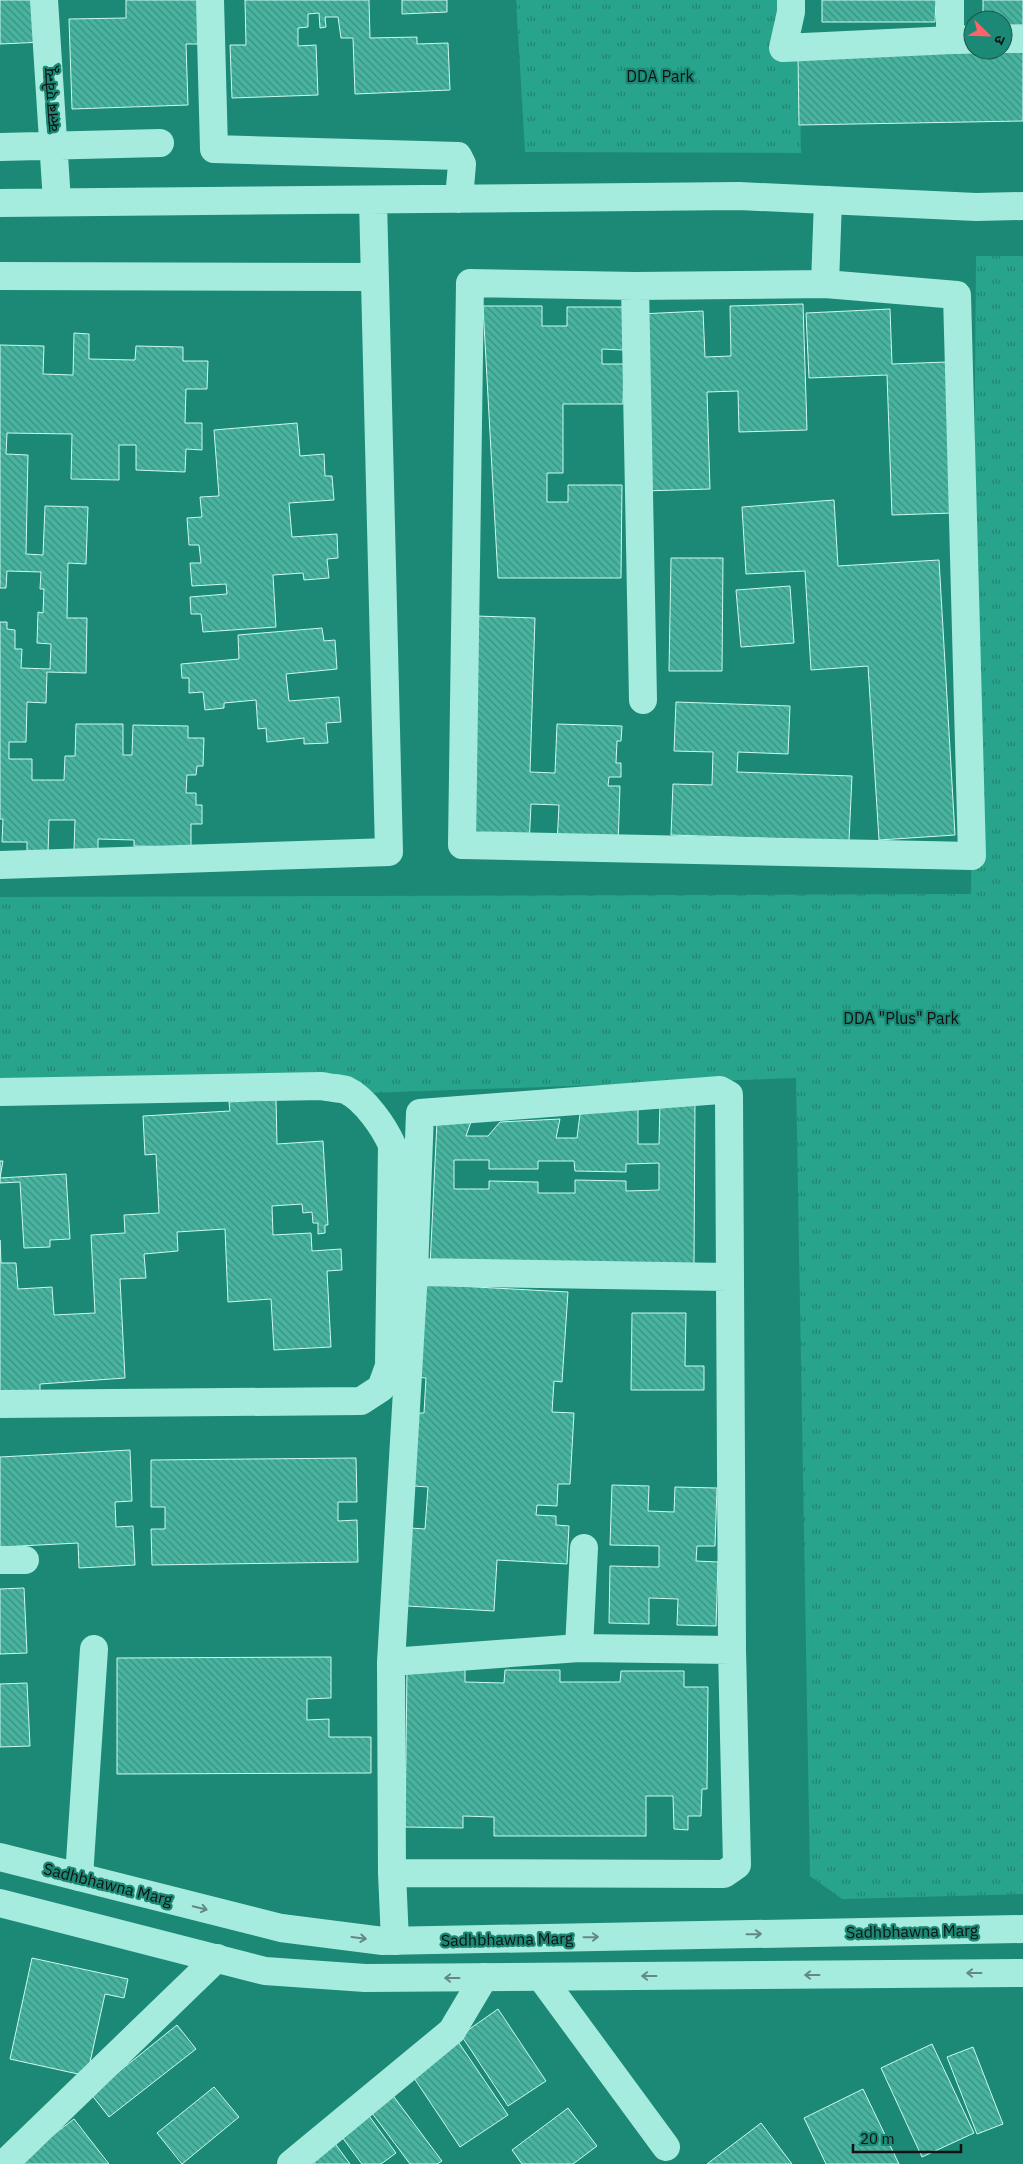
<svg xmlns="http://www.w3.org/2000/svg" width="1023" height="2164" viewBox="0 0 1023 2164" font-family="'IBM Plex Sans','Noto Sans Devanagari',sans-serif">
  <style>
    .park { fill: url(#park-tufts) }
    .building { fill: url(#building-back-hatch); stroke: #cbf9f0; fill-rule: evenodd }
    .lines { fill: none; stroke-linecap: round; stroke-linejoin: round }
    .minor { stroke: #a6ecde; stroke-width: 28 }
    .tertiary { stroke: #a6ecde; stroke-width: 28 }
    .oneway { stroke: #638982 }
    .labels { text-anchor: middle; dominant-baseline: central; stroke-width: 4.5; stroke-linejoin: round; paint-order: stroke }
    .park-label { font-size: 16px; fill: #111; stroke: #1b8975 }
    .street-label { font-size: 16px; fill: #111; stroke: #1b8975 }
  </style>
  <defs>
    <pattern id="park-tufts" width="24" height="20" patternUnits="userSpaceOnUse" patternTransform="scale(1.25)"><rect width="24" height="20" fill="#28a48c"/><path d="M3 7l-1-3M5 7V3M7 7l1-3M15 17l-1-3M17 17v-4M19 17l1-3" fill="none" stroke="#218471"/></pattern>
    <pattern id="building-back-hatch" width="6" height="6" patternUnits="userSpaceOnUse" patternTransform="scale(1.25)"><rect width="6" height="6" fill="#48b39f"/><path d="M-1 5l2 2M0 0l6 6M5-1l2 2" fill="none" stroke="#3b9080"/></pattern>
  </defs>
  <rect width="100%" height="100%" fill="#1b8975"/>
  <!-- park -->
  <path class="park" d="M516 0H798L801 153 525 152Z
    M976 256H1023V1894L842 1899 810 1876 796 1078 0 1106V897L971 894Z"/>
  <!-- building -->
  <path class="building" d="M0 0H42L44 42 0 44Z
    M126 0H201L202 44H186L188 105 72 109 69 19 126 18Z
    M245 0H369L370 38 417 37V44L448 43 450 90 355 94 353 38H341L338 17H325L326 27 320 28 319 13 308 14V27L298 28V46L316 45 318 95 232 98 230 45H246Z
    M402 0H447V12L402 14Z
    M822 0H936L935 22H822Z
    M983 0H1023V25H1003V20H983Z
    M1023 52V121L799 125 798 56Z
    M803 304 807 430 739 432 738 391 707 392 710 489 643 491 639 314 703 311 705 357 731 356 730 306Z
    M483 306H542V326H567V307H624L623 350 602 349V364H624L623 404H563V473H547V502H568V485H622L621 578H498Z
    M890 309 892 364 947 362 953 513 892 515 887 375 809 378 806 313Z
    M74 333 89 334V359L135 360 136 346 183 347V361H208L207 389H186L185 423H202V450L186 449 185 472 136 470V445H119V480L71 479 72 434 7 433 6 454 28 455 26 554 43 555 45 506 88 507 86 564 68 563 67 618H87L86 673 47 672 46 703 27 702 26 742H9V759H32V780H64L65 756H75L76 724H123V755H132L133 725 188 726V738H204L203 766H197L196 775H187L186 793H196V805H202V824H191V847L134 846V840L98 839V850H74L75 820H49L48 855H27V842H2L3 819H0V622H7V629L15 630V649H22L21 668 50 669 51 644 37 643 38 612 43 613 44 589H40L41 572 7 571 6 588H0V345L44 346 43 374 73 375Z
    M297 423 300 456 324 454 325 476H332L334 500 289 503 292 537 337 534 338 558 327 559 329 578 304 580 303 573 273 575 276 627 203 632 201 614H191L190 597 227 594 226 584 192 586 190 563H201L199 545H189L187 518 202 517 200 497 219 496 214 430Z
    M834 500 838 566 939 560 955 835 879 840 868 666 811 670 805 571 746 574 742 507Z
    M671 558H723L722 671H669Z
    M790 586 794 643 741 647 736 590Z
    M476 616 535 618 530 772 555 773 557 724 622 726 621 741H617L616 763H621V777H609L608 786H620L618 846 557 844 559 805 531 804 529 846 468 844Z
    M322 628 324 641 335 640 337 669 286 674 289 701 339 697 341 722 326 723 328 743 304 744V738L267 742 266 728 258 729 256 700 224 703V708L205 710 203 692 189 693V678H182L181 664 239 659 238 635Z
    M676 702 790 706 788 754 738 752 737 772 852 776 849 841 671 835 673 784 712 785 713 752 674 751Z
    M276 1099 277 1144 323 1141 328 1225H325V1233L318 1234V1223H313L312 1212 303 1213 302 1204 272 1206 273 1235 311 1233 312 1251 341 1249 342 1270 327 1271 331 1347 274 1350 271 1299 228 1302 225 1229 177 1232 178 1251 144 1254 146 1278 120 1279 125 1378 40 1384V1402L0 1394V1240L1 1263H16L18 1289 52 1287 54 1315 95 1313 91 1235 125 1233 124 1215 159 1213 156 1154 145 1155 143 1116 230 1111 229 1102Z
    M660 1101H695L694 1265 430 1266 437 1121 472 1119 466 1136H488L500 1122 560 1119 556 1138H577L580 1114 638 1106V1144H659ZM454 1160H489V1169H538V1161H574L575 1171 626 1172V1164L659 1163V1190L626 1191V1181L575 1180V1193H538V1182L489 1181V1189H454Z
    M0 1161H3L0 1178 66 1174 70 1239 50 1240V1247L24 1248 20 1182 0 1183Z
    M420 1284 568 1292 562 1382 554 1381 552 1412 574 1413 570 1484H558L557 1506 537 1505 536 1515 556 1516V1525L569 1526 567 1564 497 1560 494 1611 407 1606 411 1528 425 1529 428 1487 414 1486 418 1413H424L426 1378 415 1377Z
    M632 1313H686L685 1366H704V1390H631Z
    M130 1450 132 1501 115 1502 116 1527 133 1526 135 1565 79 1568 78 1543 0 1547V1457Z
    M356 1458 357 1502H338V1521L357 1520 358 1562 152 1565 151 1529H165V1507H151V1460Z
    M612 1485 649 1486 648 1511 674 1512 675 1487 717 1488 715 1546H697L696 1561 718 1562 716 1626 677 1625 678 1599 649 1598V1624L609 1623 610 1566 659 1567V1546L610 1545Z
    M24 1588 27 1653 0 1654V1589Z
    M331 1657V1698L307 1699V1720L329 1719V1737H371V1773L117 1774V1658Z
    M407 1669H465V1682L504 1683 505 1670H560V1682H620L621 1671H684V1687H708L707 1789H702L701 1816H688V1830L674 1829 673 1796H646V1836H494V1817L463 1816V1828L405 1827Z
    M27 1683 30 1746 0 1747V1684Z
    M32 1958 128 1979 124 1998 105 1994 87 2076 10 2059Z
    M498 2009 546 2081 508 2106 461 2035Z
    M177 2025 196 2049 109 2117 91 2094Z
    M457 2040 508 2115 460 2147 410 2072Z
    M932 2044 974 2133 922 2157 881 2068Z
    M973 2047 1003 2124 977 2134 947 2057Z
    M214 2087 239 2117 182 2164 157 2133Z
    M388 2089 442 2161 437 2164H410L366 2105Z
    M863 2089 899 2164H826L804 2118Z
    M568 2108 597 2146 573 2164H522L512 2150Z
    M364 2109 396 2153 381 2164H362L336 2129Z
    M74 2119 109 2164H15Z
    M761 2123 792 2164H707Z
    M334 2142 350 2164H315L311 2159Z"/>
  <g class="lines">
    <!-- minor -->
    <path class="minor" d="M44 0 57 202
      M210 0 214 149 458 156 462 164 459 199
      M791 0V12L783 48 973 39
      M950 39V0
      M1003 39H1023
      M0 147 160 143
      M0 203 739 196 976 207 1023 206
      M0 276 375 277
      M825 284 635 286 470 283 462 845 972 856 957 295 825 284 828 200
      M635 286 643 700
      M0 865 389 852 373 200
      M0 1092 322 1086C329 1088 339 1088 346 1090 365 1099 384 1127 392 1145L389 1366 381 1388 361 1401 0 1404
      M414 1272 728 1277
      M0 1560H25
      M579 1648 584 1548
      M391 1662 579 1648 732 1650
      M392 1873 724 1874 737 1865 732 1650 729 1095 720 1090 420 1113 414 1272 391 1662 392 1873 395 1941
      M79 1877 94 1649
      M541 1977 666 2147
      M4 2164 217 1958
      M291 2164 452 2031 484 1977"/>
    <!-- tertiary -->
    <path class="tertiary" d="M0 1857 281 1928 383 1941 1023 1929
      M0 1903 265 1971 365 1978 1023 1973"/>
  </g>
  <!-- one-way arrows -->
  <defs><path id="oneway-shaft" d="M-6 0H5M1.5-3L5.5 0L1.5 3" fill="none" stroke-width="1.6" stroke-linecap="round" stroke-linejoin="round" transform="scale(1.25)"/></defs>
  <g class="oneway">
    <use href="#oneway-shaft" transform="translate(200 1908) rotate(14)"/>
    <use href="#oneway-shaft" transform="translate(754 1934) rotate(-1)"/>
    <use href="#oneway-shaft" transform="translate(591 1937) rotate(-1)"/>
    <use href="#oneway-shaft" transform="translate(359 1938) rotate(7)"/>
    <use href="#oneway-shaft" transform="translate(974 1973) rotate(180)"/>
    <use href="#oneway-shaft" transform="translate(812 1975) rotate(180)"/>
    <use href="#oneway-shaft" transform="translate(649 1976) rotate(180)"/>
    <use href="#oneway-shaft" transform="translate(452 1978) rotate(180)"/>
  </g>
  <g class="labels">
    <!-- park labels -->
    <g class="park-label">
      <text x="660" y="76">DDA Park</text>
      <text x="901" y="1018">DDA "Plus" Park</text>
    </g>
    <!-- street labels -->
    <g class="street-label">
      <text transform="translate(51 100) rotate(-94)">क्लब एवेन्यू</text>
      <text transform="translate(108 1884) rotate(14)">Sadhbhawna Marg</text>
      <text transform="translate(912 1931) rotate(-1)">Sadhbhawna Marg</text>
      <text transform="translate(507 1939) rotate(-1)">Sadhbhawna Marg</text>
    </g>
  </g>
  <!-- north arrow -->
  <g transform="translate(988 35) rotate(113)"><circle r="24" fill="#1b8975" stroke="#17594d"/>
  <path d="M0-4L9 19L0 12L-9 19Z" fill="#fd6368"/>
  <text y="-8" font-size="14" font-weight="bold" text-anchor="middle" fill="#111111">उ</text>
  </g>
  <!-- scale -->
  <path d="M853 2144v8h108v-8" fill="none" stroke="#111111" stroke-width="2.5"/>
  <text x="860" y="2144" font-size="15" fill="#111111" stroke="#1b8975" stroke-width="4" paint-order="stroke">20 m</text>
</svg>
